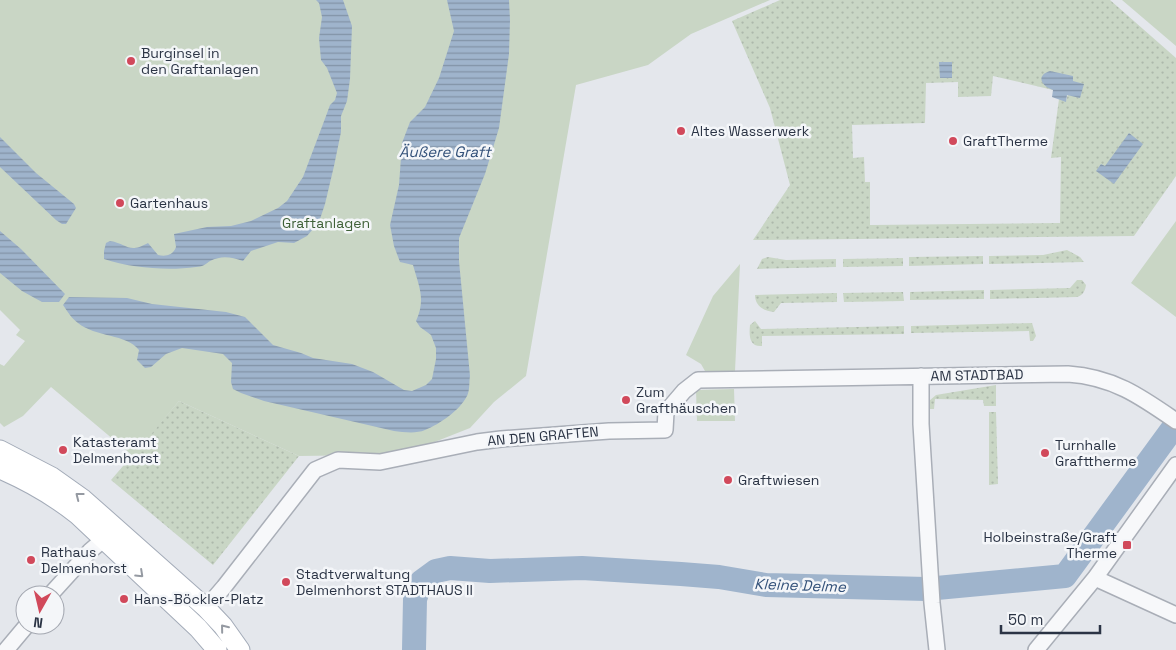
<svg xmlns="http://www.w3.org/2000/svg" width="1176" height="650" viewBox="0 0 1176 650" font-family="'Space Grotesk',sans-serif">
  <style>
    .grass { fill: url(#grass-dots); fill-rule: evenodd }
    .green { fill: #c9d6c5 }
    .water { fill: url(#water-rules) }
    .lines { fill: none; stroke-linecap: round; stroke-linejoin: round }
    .river { stroke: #9fb4cc; stroke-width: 24 }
    .minor-casing { stroke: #a9aeb7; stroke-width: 18 }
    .major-casing { stroke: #a3abb8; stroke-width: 21 }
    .minor { stroke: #f7f8fa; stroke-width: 15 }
    .major { stroke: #fff; stroke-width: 19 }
    .oneway { stroke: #959aa2 }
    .poi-dot { fill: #d1495b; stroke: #f4f6f9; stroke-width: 2 }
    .labels { text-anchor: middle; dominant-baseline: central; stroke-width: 5; stroke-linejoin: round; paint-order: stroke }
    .poi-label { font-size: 14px; fill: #2b3445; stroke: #f4f6f9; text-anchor: start }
    .park-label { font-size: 14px; fill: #3f6138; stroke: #f4f6f9 }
    .street-label { font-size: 14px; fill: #2b3445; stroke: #f4f6f9 }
    .water-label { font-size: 15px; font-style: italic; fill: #34527a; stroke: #f4f6f9 }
  </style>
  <defs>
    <pattern id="grass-dots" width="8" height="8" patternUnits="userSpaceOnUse" patternTransform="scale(1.25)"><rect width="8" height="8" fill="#c9d6c5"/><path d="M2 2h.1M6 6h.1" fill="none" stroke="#adb8ab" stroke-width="1.8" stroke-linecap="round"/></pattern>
    <pattern id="water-rules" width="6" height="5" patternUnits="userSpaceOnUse" patternTransform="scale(1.25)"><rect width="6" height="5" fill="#9fb4cc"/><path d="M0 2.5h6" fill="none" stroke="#8293a7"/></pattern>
  </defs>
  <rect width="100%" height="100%" fill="#e4e7ec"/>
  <!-- grass -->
  <path class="grass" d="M780 0H1110L1176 58V176L1134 236 753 240 790 185 770 108 732 21ZM993 76 1053 90 1073 76 1066 101 1059 99 1051 158 1061 157 1060 223 870 225V182H865L864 157 853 158 852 125 925 123 926 83 958 82V97L991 96Z
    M1067 250 1080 257 1084 262 989 264V256L1043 255Z
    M983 256V264L909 266V257Z
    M768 257 786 260 836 259V267L757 269 762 259Z
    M903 258V266L843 267V259Z
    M1077 280H1082L1086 285C1085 291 1083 295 1077 297L990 299V290L1070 288Z
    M984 290V299L910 300V292Z
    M903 292 904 301 844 302 843 293Z
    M837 293V302L781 303 774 312C764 311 755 306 755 295Z
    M755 321 761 329 904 326V334L762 336V346C749 347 749 335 750 325Z
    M1032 323 1036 336 1033 341H1030L1029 331 911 333V326Z
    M996 385V406H984L983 400 935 399 934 409H929V401L936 395Z
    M179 401 299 456 213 565 111 480Z
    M989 412H996L998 484 989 485Z"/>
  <!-- green -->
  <path class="green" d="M0 0H770L691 34 648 65 576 85 526 376 494 402 470 428 427 445 373 455 299 456 179 401 133 456 51 387 23 416 4 427 0 423V364L4 366 25 341 16 335 20 330 0 310Z
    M1122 0H1176V46Z
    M1176 221V317L1131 283Z
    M740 264 735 371H705L701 364 686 355 713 296Z
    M734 389 735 421H697L696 390Z"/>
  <!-- water -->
  <path class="water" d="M316 0H343L352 26 350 79 347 101 341 116V132L334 166 325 204 319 222 307 236 294 243 278 242 251 251 243 261C231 257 222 255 210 261 206 264 202 267 196 267 168 271 131 268 104 259V251L106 243 110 241C128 244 128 254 148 243L158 255C166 257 173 255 176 247L174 234 207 227 231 226 251 221 278 208 287 201 303 177 326 116 330 105 335 100 337 93 327 68 321 60 319 38 322 17 319 3Z
    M447 0H509L510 20 509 54 499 128 485 174 459 238V261L470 376C469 382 470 390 467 396 460 410 440 424 425 430 416 434 403 432 394 431L264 401 241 393 233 389 231 382 232 363 223 354 182 348 166 354 151 367 145 368 137 360 139 350C127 334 95 337 78 323 72 319 67 311 63 305L69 297 127 298 152 304 226 312 245 317 273 345 301 353 313 358 352 364 373 372 404 390 412 391 426 385 432 379 436 359V348L431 335 420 327 416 321C426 299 419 287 413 265L400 262 394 246 390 225 399 185 402 143 410 122 425 107 439 78 454 31Z
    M939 62H952V78H940Z
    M1050 71 1073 76V81L1084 84 1080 98 1067 95 1066 102 1052 97 1053 90C1042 86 1035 76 1050 71Z
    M1129 133 1143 144 1114 184 1096 171 1101 164 1105 166Z
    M0 137 36 173 74 204 76 208 66 224H62L56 220 0 167Z
    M0 231 21 249 65 294 59 302H42L22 291 0 273Z"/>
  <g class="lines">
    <!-- river -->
    <path class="river" d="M414 650 415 599 421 582 436 571 450 568 490 571 582 568 681 574 719 577 766 585 926 589 1065 576 1176 424"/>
    <defs>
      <path id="minor" d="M921 376V424L932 603 937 650
        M1095 578 1176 615
        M50 595 90 551 111 533
        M206 608 224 587 315 470 338 460 380 462 477 442 501 439 609 431 665 430 666 412 684 391 698 380 1068 374C1113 377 1140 396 1176 421
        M6 650 27 625
        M1036 650 1095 578 1176 465"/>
      <path id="major" d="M0 450 52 477 83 499 206 608 223 626 240 650
        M0 469C28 481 54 496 78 515L198 628 217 650"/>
    </defs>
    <!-- minor casing -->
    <use href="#minor" class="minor-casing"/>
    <!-- major casing -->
    <use href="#major" class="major-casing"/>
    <!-- minor -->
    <use href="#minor" class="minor"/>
    <!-- major -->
    <use href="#major" class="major"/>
  </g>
  <!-- one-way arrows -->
  <defs><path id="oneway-chevron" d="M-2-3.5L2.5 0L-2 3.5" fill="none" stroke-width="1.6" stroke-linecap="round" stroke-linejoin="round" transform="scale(1.25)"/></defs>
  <g class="oneway">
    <use href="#oneway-chevron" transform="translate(79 496) rotate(-142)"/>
    <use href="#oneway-chevron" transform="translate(140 574) rotate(43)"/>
    <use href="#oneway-chevron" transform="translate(224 628) rotate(-129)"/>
  </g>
  <!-- markers -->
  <g class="poi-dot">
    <circle cx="131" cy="61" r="5"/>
    <circle cx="681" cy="131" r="5"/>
    <circle cx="953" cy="141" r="5"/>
    <circle cx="120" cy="203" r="5"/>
    <circle cx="626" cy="400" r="5"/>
    <circle cx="63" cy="450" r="5"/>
    <circle cx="1045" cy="453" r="5"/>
    <circle cx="728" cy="480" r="5"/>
    <rect x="1122" y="540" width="10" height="10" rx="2.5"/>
    <circle cx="31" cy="560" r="5"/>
    <circle cx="286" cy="582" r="5"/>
    <circle cx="124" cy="599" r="5"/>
  </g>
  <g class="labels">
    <!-- poi labels -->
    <g class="poi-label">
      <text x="141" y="53">Burginsel in<tspan x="141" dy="16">den Graftanlagen</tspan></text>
      <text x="691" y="131">Altes Wasserwerk</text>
      <text x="963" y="141">GraftTherme</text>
      <text x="130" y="203">Gartenhaus</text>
      <text x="636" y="392">Zum<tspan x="636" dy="16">Grafthäuschen</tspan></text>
      <text x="73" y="442">Katasteramt<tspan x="73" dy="16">Delmenhorst</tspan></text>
      <text x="1055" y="445">Turnhalle<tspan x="1055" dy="16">Grafttherme</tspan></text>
      <text x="738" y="480">Graftwiesen</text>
      <text x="1117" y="537" text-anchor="end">Holbeinstraße/Graft<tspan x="1117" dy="16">Therme</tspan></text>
      <text x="41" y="552">Rathaus<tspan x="41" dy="16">Delmenhorst</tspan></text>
      <text x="296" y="574">Stadtverwaltung<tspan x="296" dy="16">Delmenhorst STADTHAUS II</tspan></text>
      <text x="134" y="599">Hans-Böckler-Platz</text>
    </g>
    <!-- park labels -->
    <g class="park-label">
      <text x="326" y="223">Graftanlagen</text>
    </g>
    <!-- street labels -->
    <g class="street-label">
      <text transform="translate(977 375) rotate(-1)">AM STADTBAD</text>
      <text transform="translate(543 436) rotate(-5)">AN DEN GRAFTEN</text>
    </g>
    <!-- water labels -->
    <g class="water-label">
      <text x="445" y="151">Äußere Graft</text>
      <text transform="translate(800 585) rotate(2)">Kleine Delme</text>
    </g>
  </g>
  <!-- north arrow -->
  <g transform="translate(40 610) rotate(188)"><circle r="24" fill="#f4f6f9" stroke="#a4a8b1"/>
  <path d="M0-4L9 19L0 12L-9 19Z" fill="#d1495b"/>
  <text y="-8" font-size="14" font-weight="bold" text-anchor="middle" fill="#2b3445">N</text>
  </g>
  <!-- scale -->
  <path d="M1001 625v8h99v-8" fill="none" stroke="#2b3445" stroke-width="2.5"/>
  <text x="1008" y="625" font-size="15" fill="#2b3445" stroke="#f4f6f9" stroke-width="4" paint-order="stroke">50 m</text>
</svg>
